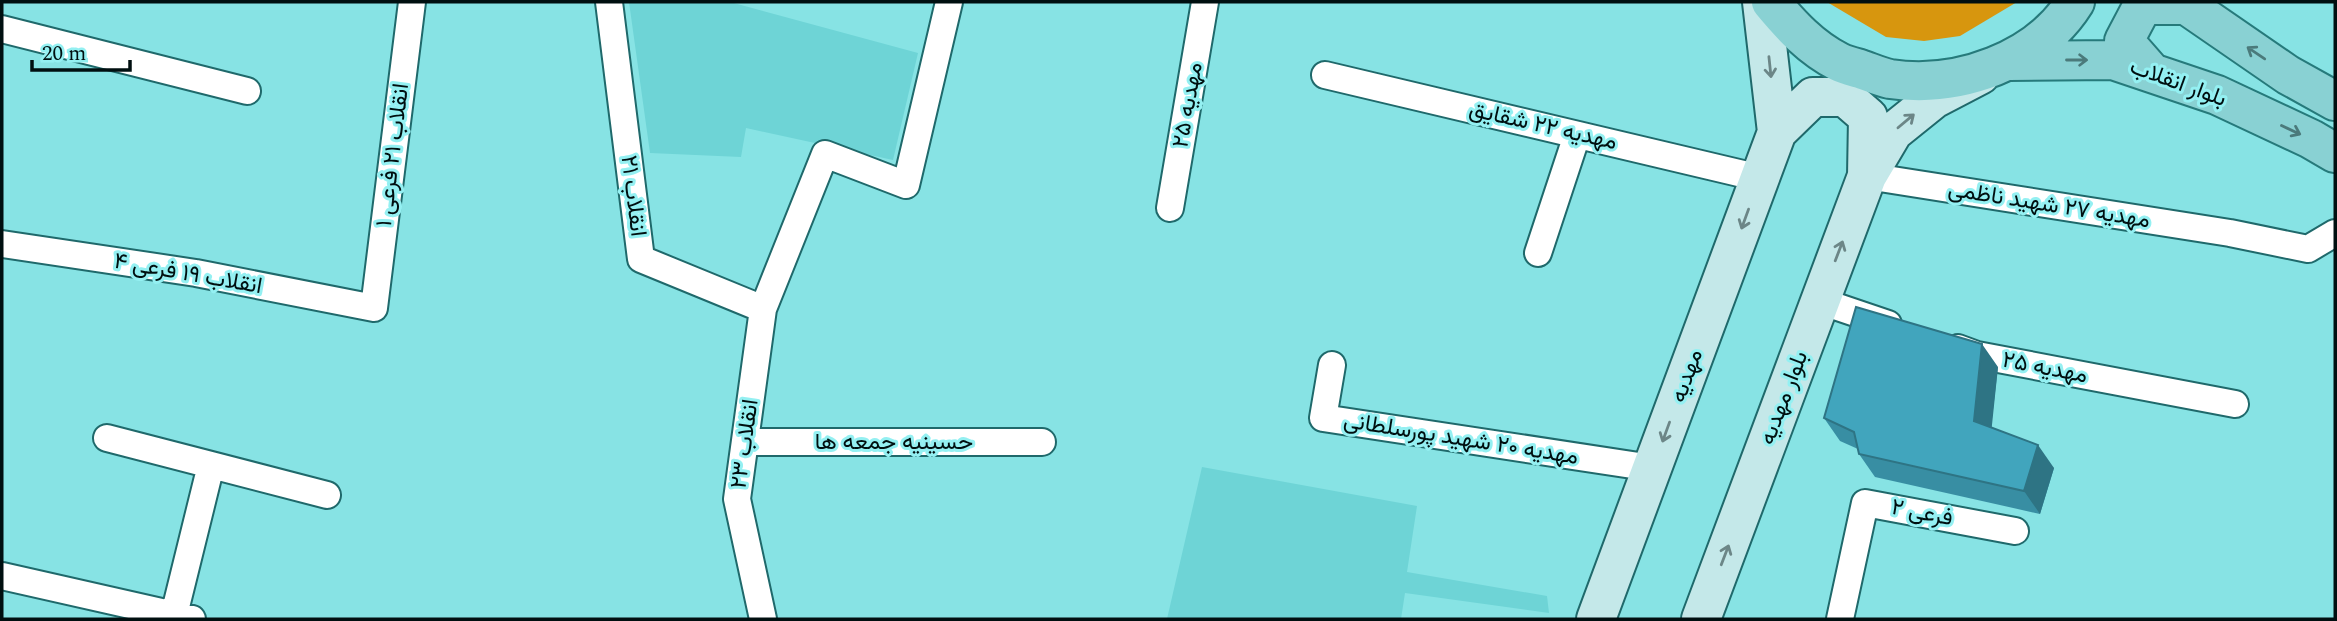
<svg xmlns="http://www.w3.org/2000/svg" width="2337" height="621" viewBox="0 0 2337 621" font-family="Spectral,Vazirmatn,serif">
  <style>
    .built { fill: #6ed4d6 }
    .green { fill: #d7960e }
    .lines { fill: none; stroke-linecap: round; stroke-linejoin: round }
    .minor-casing { stroke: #1f696b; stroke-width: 30 }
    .secondary-casing { stroke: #1f696b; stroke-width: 42 }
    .primary-casing { stroke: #267a7b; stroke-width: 42 }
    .minor { stroke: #fff; stroke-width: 26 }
    .secondary { stroke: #c4e8e9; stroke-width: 38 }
    .primary { stroke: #89d1d3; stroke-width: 38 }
    .wall { fill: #388ea3 }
    .shaded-wall { fill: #2e7484 }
    .building { fill: #41a5bd; stroke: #2e7484; stroke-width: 2 }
    .oneway { stroke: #4b7a7b }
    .oneway2 { stroke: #6c8687 }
    .labels { text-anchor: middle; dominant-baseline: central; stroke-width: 6; stroke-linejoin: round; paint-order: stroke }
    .street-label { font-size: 23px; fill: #000f10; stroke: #94f0f2 }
  </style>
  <rect width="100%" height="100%" fill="#87e3e4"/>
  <!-- built -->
  <path class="built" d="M629 2H730L918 53 893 160 746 128 741 157 650 153Z
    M1202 467 1417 506 1407 572 1547 596 1549 613 1405 593 1401 619H1167Z"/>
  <!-- green -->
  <path class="green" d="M1827 2H2017L1960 36 1924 41 1886 37Z"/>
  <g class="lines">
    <defs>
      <path id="minor" d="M609 2 641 259 763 309
        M2 29 247 91
        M1325 75 1760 178
        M1867 176 2230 233 2308 249 2335 233
        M1170 208 1205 2
        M2 244 196 273 374 308 412 2
        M1538 253 1577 135
        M1820 301 1888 324
        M1958 348 1977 355 2235 404
        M1332 365 1323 418 1652 468
        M107 438 327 495
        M746 442H1042
        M2 576 192 619
        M174 615 211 465
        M763 619 737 499 763 309 825 154 906 185 949 2
        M1840 619 1865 503 2015 531"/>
      <path id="secondary" d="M1762 2 1777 132
        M1596 619 1777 132 1813 97H1845L1868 117 1867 176
        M1701 619 1867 176 1893 132 1934 99 1980 75"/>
      <path id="primary" d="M1771 2C1790 25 1811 48 1839 62 1845 65 1853 67 1860 69 1869 72 1880 77 1890 79 1958 89 2038 61 2075 2
        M2182 2 2288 75 2335 101
        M2009 61 2113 60 2217 95 2311 139 2335 153
        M2152 73 2124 41 2143 5H2185"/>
    </defs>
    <!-- minor casing -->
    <use href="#minor" class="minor-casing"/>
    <!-- secondary casing -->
    <use href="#secondary" class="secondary-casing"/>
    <!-- primary casing -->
    <use href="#primary" class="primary-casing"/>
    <!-- minor -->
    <use href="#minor" class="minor"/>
    <!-- secondary -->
    <use href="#secondary" class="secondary"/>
    <!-- primary -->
    <use href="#primary" class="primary"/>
  </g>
  <!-- wall -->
  <path class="wall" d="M1998 367 1991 427 2054 468 2040 514 1875 477 1859 454 1858 449 1840 441 1824 418Z"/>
  <!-- shaded-wall -->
  <path class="shaded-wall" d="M1982 344 1998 367 1990 444 1974 421Z
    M2038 445 2054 468 2040 514 2024 491Z"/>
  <!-- building -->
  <path class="building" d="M1856 307 1982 344 1974 421 2038 445 2024 491 1859 454 1854 432 1824 418Z"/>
  <!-- one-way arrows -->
  <defs><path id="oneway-shaft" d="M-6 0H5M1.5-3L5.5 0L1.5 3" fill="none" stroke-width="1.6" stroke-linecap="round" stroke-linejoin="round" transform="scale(1.75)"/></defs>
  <g class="oneway">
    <use href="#oneway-shaft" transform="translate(2256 53) rotate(-146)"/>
    <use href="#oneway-shaft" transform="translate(2077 60)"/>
    <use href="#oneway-shaft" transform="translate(2291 130) rotate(25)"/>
  </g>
  <g class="oneway2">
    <use href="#oneway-shaft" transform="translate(1770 67) rotate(84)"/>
    <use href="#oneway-shaft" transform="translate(1906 121) rotate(-40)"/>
    <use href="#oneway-shaft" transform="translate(1745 219) rotate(110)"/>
    <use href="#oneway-shaft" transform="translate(1839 251) rotate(-69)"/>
    <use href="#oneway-shaft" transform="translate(1666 432) rotate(110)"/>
    <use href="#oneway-shaft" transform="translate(1725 555) rotate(-69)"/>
  </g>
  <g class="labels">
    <!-- street labels -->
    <g class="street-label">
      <text transform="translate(2178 83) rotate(20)">بلوار انقلاب</text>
      <text transform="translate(1188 105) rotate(-80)">مهدیه ۲۵</text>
      <text transform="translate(1543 126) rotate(13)">مهدیه ۲۲ شقایق</text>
      <text transform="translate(393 155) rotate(-83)">انقلاب ۲۱ فرعی ۱</text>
      <text transform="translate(633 196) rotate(83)">انقلاب ۲۱</text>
      <text transform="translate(2049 205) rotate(9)">مهدیه ۲۷ شهید ناظمی</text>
      <text transform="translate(188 274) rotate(10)">انقلاب ۱۹ فرعی ۴</text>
      <text transform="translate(2045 368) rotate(11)">مهدیه ۲۵</text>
      <text transform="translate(1687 376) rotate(-70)">مهدیه</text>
      <text transform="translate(1784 398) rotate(-69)">بلوار مهدیه</text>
      <text transform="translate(1461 439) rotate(9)">مهدیه ۲۰ شهید پورسلطانی</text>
      <text x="894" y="442">حسینیه جمعه ها</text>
      <text transform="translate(745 444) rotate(-82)">انقلاب ۲۳</text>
      <text transform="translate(1922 513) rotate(11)">فرعی ۲</text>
    </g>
  </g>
  <!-- border -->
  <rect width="2337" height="621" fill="none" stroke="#000f10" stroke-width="7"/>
  <!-- scale -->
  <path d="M32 60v10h98v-10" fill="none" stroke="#000f10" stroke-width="3.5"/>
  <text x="42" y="60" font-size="21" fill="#000f10" stroke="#94f0f2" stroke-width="5" paint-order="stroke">20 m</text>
</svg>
